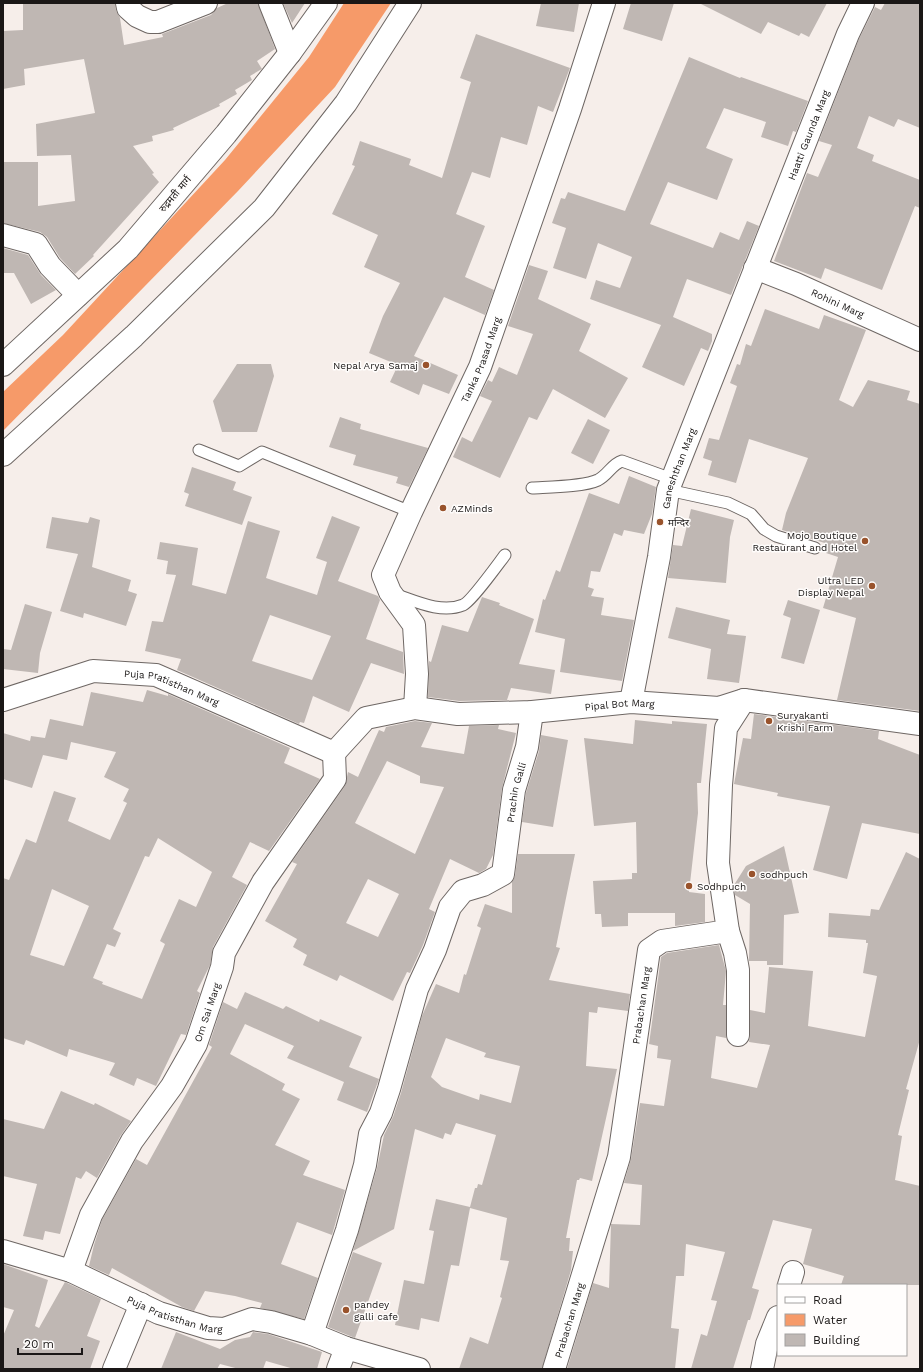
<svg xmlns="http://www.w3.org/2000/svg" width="923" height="1372" viewBox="0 0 923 1372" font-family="'Work Sans','Noto Sans Devanagari',sans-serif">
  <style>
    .water { fill: #f69a69 }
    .building { fill: #bfb7b3; fill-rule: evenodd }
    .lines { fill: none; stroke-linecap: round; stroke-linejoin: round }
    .service-casing { stroke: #6e6764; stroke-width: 13 }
    .minor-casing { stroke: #6e6764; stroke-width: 24 }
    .tertiary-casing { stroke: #6e6764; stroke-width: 24 }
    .service { stroke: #fff; stroke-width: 11 }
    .minor { stroke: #fff; stroke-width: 22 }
    .tertiary { stroke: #fff; stroke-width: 22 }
    .poi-dot { fill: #99532c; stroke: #fffdfc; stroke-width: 1.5 }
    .labels { text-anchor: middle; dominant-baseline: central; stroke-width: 3; stroke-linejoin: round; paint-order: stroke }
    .street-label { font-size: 10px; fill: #1a1716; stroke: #fffdfc }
    .poi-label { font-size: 10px; fill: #1a1716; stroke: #fffdfc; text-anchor: start }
  </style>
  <rect width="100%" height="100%" fill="#f6eeea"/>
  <!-- water -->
  <path class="water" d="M344 3H391L335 87 238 191 3 431V392L63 335 225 160 309 57Z"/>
  <!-- building -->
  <path class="building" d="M23 3H115L116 10 120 18 124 45 163 37 162 34 211 15 217 8 228 3H258L275 49 257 61 262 69 260 70 250 76 252 80 235 90 237 94 219 104 220 106 173 128 174 130 152 136 153 141 133 146 154 173 152 174 159 182 93 255 94 256 75 274 60 258 47 237 40 232 3 223V162H38V206L75 201 71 155 37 156 36 124 95 113 84 59 24 69 25 85 3 89V31L23 30Z
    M283 3H305L292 23Z
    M541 3H579L574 32 536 26Z
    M631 3H674L662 41 623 29Z
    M699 3H827L809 37 801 33 799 36 768 22 761 34Z
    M885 3H920V128L898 119 894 127 869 116 857 148 874 155 872 161 920 180V208L915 206 882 290 825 268 821 279 774 261 807 173 818 177 832 145 819 141 859 39 875 7 881 10Z
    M476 34 570 68 553 112 538 106 527 145 501 137 490 178 472 172 456 214 485 226 465 277 494 290 485 315 444 297 414 356 458 375 449 394 423 384 419 395 390 382 398 365 369 353 383 316 400 283 364 267 378 235 332 214 355 166 352 165 360 141 411 159 409 165 442 178 471 82 460 78Z
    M689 57 740 78 741 77 808 101 796 132 793 131 788 146 761 137 766 122 724 108 706 148 733 159 717 200 668 182 650 224 713 248 720 232 739 240 747 221 759 226 731 295 687 279 673 317 712 334V341L708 351 701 348 684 386 642 367 661 325 590 299 596 280 620 288 632 257 598 243 586 279 553 268 566 228 552 223 561 198 565 199 568 192 625 211Z
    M3 248 28 255 41 275 56 290 31 304 14 273H3Z
    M529 265 548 271 538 299 591 324 579 351 628 378 605 418 553 389 537 420 529 417 500 478 453 457 462 437 472 442 492 401 480 396 488 380 492 382 499 367 517 375 533 334 508 326Z
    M765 309 819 329 824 315 866 330 839 400 853 407 868 380 910 391 907 400 920 404V711L837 700 856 618 823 608 838 557 826 553 828 544 782 530 786 513 808 458 749 439 736 483 708 475 712 461 703 458 709 438 719 440 737 386 730 383 737 364 740 365 746 344 751 346Z
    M237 364H271L274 376 257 432H222L213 401Z
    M340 417 361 424 360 429 428 448 409 487 396 483 398 477 353 465 356 455 329 447Z
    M588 419 610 430 593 464 571 453Z
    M192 467 236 482 233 490 252 497 242 525 185 506 189 494 184 492Z
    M629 476 656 487 652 514 644 534 624 530 622 536 614 533 600 572 591 571 588 587 594 589 591 596 604 598 601 615 634 620 622 681 560 672 565 639 535 632 543 599 545 600 556 570 560 572 589 493 619 504Z
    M691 509 734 520 730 537 726 583 668 578 673 545 682 546Z
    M332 516 360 527 338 581 378 596 380 600 366 639 403 652 404 674 371 663 349 712 313 696 304 723 300 722 299 724 177 670 181 659 145 651 152 621 163 622 176 575 166 574 168 561 157 559 160 542 198 548 192 585 226 594 248 521 280 531 266 578 317 595 327 562 316 558ZM270 615 331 636 312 680 252 661Z
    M52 517 88 523 90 517 100 520 92 567 131 580 128 591 137 594 126 626 84 613 83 618 60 611 78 554 46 548Z
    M482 597 500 603 499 605 534 619 519 664 555 670 551 694 511 688 507 700 459 701 428 697 429 661 431 662 442 625 468 632Z
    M788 600 820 610 804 664 781 658 791 618 783 615Z
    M25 604 52 612 40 653 38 673 3 669V649L11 650Z
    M676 607 730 620 727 634 746 636 739 683 707 679 711 649 668 638Z
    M147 690 168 696V694L290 748 284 763 320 779 269 851 250 842 232 877 247 885 213 947 210 965 197 991 200 993 186 1035 181 1034 156 1086 137 1078 134 1086 109 1075 115 1063 69 1049 67 1057 26 1040 24 1045 3 1038V878L9 880 26 839 36 843 54 791 76 798 68 821 110 840 127 803 123 801 129 789 104 777 116 752 71 742 67 760 43 755 32 788 3 779V733L30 741 31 736 45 738 50 719 83 726 91 692 143 702ZM158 838 212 872 196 907 179 899 160 941 165 944 142 999 102 984 103 982 93 978 107 944 115 947 121 933 113 929 145 856 149 857ZM52 889 89 906 64 966 30 955Z
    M754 714 879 731 878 739 920 755V834L862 823 847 879 813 870 830 806 777 796 778 793 734 784 743 738 751 739Z
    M635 720 672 724V721L707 724 701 783H697L698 813 689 892 705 894V922L675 926V913H628V926L602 927 601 914H595L593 881 632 879V873H637L636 822 594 826 584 738 633 744Z
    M415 721 432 723 421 747 464 754 469 726 499 725 498 729 516 733 502 788 493 855 486 869 479 873 450 859 429 909 435 912 423 945 410 973 407 972 393 1001 340 975 337 981 303 965 307 955 293 947 297 939 265 921 297 864 292 862 345 786 348 772 358 777 379 730 384 732 386 727ZM387 761 420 776V783L444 787 415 854 355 823ZM368 879 399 894 378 937 346 923Z
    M541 735 568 740 553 827 522 822 526 793 539 751Z
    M784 846 799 913 784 915 783 965H767V961H749L750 904 735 895 734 885 746 866Z
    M906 852 920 859V1039L906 1089 909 1090 898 1135 902 1136 895 1180 920 1186V1285H841L844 1276 803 1264 812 1229 773 1220 752 1288 759 1290 750 1320H748L733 1369H691L701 1334 707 1336 717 1301 711 1300 725 1252 686 1244 684 1276H676L671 1328 679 1329 675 1369H567L593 1283 609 1288 611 1224 640 1225 642 1185 624 1183 631 1159 640 1103 664 1106 671 1060 657 1058 658 1046 649 1044 661 957 667 953 719 945 726 971 723 1005H726V1038L716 1036 711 1078 757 1088 770 1045 749 1042 750 1035V1010L765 1013 769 967 813 971 808 1026 865 1037 877 976 863 973 868 943H866V940L828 937 829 913 870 916 871 909 879 910Z
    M518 854H575L556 947 560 948 549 980 630 994 628 1011 598 1007 597 1013 589 1012 586 1066 617 1069 592 1181 580 1178 579 1180H577L566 1238H570L569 1251H573L571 1270 542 1369H459L470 1337 488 1344 502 1298 500 1297 509 1261 500 1260 507 1218 470 1208 459 1266 451 1265 439 1322 421 1318 419 1330 395 1325 404 1280 424 1284 434 1231 429 1230 436 1199 470 1207 475 1188H477L478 1184 482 1185 496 1135 456 1123 451 1135 445 1133 443 1139 415 1129 394 1229 353 1251 377 1168 384 1135 393 1117 401 1093 422 1016 436 984 459 993 464 974 466 975 481 928 477 926 485 904 512 913V882L515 876ZM446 1038 486 1053 484 1057 520 1066 511 1103 480 1094 479 1100 442 1087 431 1077Z
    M245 992 283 1009 286 1006 319 1022 320 1019 362 1037 349 1067 379 1079 367 1112 337 1100 344 1082 287 1058 294 1046 245 1024 230 1054 285 1084 282 1090 300 1099 275 1145 310 1161 303 1175 345 1190 332 1235 297 1222 281 1264 318 1278 304 1319 260 1308 262 1303 235 1296 205 1291 194 1311 182 1307 112 1268 109 1275 89 1266 94 1245 102 1220 136 1159 147 1165 212 1047 209 1045 223 1002 237 1009Z
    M61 1091 94 1105 95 1103 131 1121 121 1135 97 1178 86 1171 81 1179 76 1177 60 1234 45 1231 43 1240 23 1236 37 1184 3 1176V1119L44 1129Z
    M353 1252 382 1263 355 1338 328 1327Z
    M3 1264 48 1280 35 1326 39 1328 65 1282 101 1299 87 1336 100 1341 90 1369H3V1336L14 1310 3 1307Z
    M176 1332 220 1349 235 1340 250 1337 253 1332 268 1334 322 1352 317 1369H294L266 1361 263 1369H239L220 1364 217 1369H161Z"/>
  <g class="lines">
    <defs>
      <path id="service" d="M199 450 239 466 262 452 411 512
        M532 488C549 487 583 487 598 480 608 475 612 464 622 461L672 479
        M668 490 728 503 751 514 764 529 776 536 815 548
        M394 594C415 601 441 614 463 605 471 602 498 564 505 555"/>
      <g id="minor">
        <path d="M127 3 128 8 137 16 150 22H158L206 3"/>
        <path d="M270 3 290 53"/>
        <path d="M3 235 36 244 50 266 78 295"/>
        <path id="s1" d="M755 268 796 284 920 340"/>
        <path id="s2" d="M3 700 93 671 156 675 334 753"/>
        <path id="s3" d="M631 702 659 557 668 490 848 34 863 3"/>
        <path id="s4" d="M415 708 417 674 414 625 390 592 383 575 411 512 480 367 570 109 604 3"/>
        <path id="s5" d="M334 753 366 718 415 708 458 714 532 712 631 702 719 708 744 700 920 724"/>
        <path d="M728 931 735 953 738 970V1035"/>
        <path id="s6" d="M3 1251 71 1271 159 1313 208 1328 224 1329 252 1319 271 1322 312 1334 346 1348 419 1369"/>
        <path id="s7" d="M71 1271 91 1215 132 1141 172 1086 196 1044 222 967 224 953 263 882 335 779 334 753"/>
        <path d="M789 1285 793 1272"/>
        <path id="s8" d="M312 1334 347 1230 365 1165 370 1134 381 1113 389 1089 417 989 435 950 450 907 463 891 483 885 503 874 514 790 527 747 532 712"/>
        <path d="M114 1369 141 1304"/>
        <path d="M338 1369 346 1348"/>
        <path id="s9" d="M554 1369 619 1157 649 950 662 941 728 931 718 863 721 785 726 728 744 700"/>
        <path d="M762 1369 767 1344 778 1317"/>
      </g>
      <path id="tertiary" d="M3 365 128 249 226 134 290 53 326 3
        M3 455 134 336 264 208 346 103 410 3"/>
    </defs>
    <!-- service casing -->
    <use href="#service" class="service-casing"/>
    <!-- minor casing -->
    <use href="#minor" class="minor-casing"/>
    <!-- tertiary casing -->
    <use href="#tertiary" class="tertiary-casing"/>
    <!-- service -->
    <use href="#service" class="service"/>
    <!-- minor -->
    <use href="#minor" class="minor"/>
    <!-- tertiary -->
    <use href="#tertiary" class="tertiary"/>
  </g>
  <!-- markers -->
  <g class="poi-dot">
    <circle cx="426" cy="365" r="4"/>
    <circle cx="443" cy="508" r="4"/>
    <circle cx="660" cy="522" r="4"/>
    <circle cx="865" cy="541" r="4"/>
    <circle cx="872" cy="586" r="4"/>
    <circle cx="769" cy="721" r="4"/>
    <circle cx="752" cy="874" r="4"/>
    <circle cx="689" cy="886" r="4"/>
    <circle cx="346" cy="1310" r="4"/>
  </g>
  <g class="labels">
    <!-- street labels -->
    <g class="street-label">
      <text stroke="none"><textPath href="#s3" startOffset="597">Haatti Gaunda Marg</textPath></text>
      <text transform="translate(175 194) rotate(-50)">रुद्रमती मार्ग</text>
      <text stroke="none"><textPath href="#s1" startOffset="90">Rohini Marg</textPath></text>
      <text stroke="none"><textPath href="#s4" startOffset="379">Tanka Prasad Marg</textPath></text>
      <text stroke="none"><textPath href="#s3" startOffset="239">Ganeshthan Marg</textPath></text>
      <text stroke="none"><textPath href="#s2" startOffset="176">Puja Pratisthan Marg</textPath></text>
      <text stroke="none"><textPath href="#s5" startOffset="303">Pipal Bot Marg</textPath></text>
      <text stroke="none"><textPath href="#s8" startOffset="597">Prachin Galli</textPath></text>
      <text stroke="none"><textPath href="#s9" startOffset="375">Prabachan Marg</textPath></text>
      <text stroke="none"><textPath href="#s7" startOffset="294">Om Sai Marg</textPath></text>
      <text stroke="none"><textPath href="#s6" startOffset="184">Puja Pratisthan Marg</textPath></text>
      <text stroke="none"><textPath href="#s9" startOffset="51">Prabachan Marg</textPath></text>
    </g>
    <!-- poi labels -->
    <g class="poi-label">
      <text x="418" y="365" text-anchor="end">Nepal Arya Samaj</text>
      <text x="451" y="508">AZMinds</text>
      <text x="668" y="522">मन्दिर</text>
      <text x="857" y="535" text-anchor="end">Mojo Boutique<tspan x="857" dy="12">Restaurant and Hotel</tspan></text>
      <text x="864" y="580" text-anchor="end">Ultra LED<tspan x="864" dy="12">Display Nepal</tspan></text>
      <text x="777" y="715">Suryakanti<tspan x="777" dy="12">Krishi Farm</tspan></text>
      <text x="760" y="874">sodhpuch</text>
      <text x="697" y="886">Sodhpuch</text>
      <text x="354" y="1304">pandey<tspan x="354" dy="12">galli cafe</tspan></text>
    </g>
  </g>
  <!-- border -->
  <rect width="923" height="1372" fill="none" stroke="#1a1716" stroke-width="8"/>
  <!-- legend -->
  <rect x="777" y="1284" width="130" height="72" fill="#fffdfc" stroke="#a3a1a0"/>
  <rect x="785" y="1297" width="20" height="6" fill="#ffffff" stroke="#a3a1a0"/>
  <text x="813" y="1304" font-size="12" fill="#1a1716">Road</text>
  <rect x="785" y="1314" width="20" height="12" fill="#f69a69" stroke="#a3a1a0"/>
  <text x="813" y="1324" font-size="12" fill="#1a1716">Water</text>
  <rect x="785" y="1334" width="20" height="12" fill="#bfb7b3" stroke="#a3a1a0"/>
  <text x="813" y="1344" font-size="12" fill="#1a1716">Building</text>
  <!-- scale -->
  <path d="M18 1348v6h64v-6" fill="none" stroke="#1a1716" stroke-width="2"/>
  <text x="24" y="1348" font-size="12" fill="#1a1716" stroke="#fffdfc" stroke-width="3" paint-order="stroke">20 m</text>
</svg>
